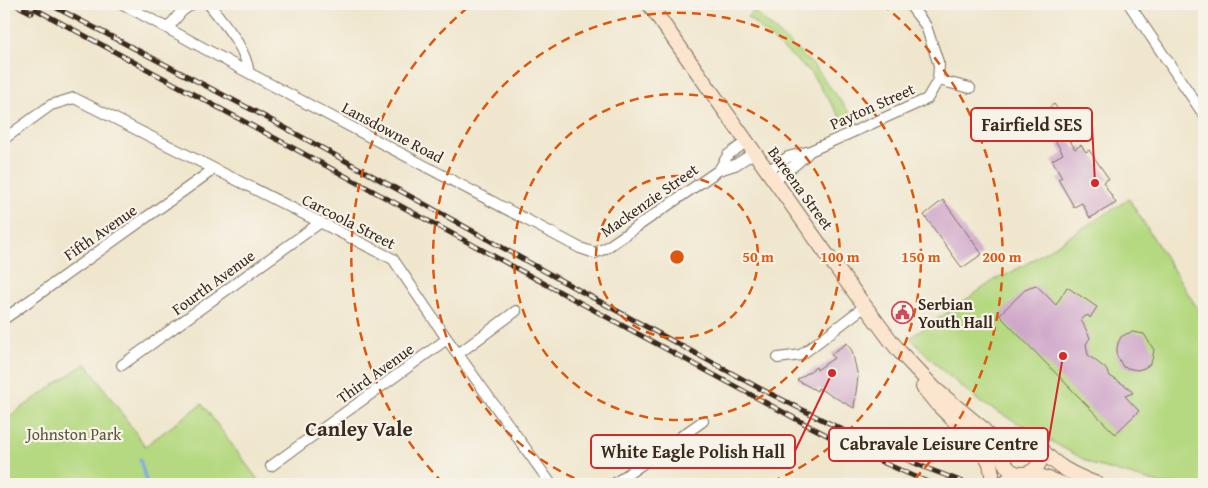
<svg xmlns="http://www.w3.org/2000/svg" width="1208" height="488" viewBox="0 0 1208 488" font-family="'Gentium Book Plus',serif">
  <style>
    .green { fill: #b5d981; stroke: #788250 }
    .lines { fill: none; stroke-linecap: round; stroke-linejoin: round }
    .stream { stroke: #79a8e2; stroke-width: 3 }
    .building { fill: #cea4c9 }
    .street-casing { stroke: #7a6c5b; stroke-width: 12 }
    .secondary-casing { stroke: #7a6c5b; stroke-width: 16 }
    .street { stroke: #fff; stroke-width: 10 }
    .secondary { stroke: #fce5cf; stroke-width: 14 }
    .rail-casing { stroke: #3b2a1e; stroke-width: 5 }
    .rail { stroke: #f7f3e8; stroke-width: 3; stroke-dasharray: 9; stroke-linecap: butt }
    .ring { fill: none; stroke: #df570d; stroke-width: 2.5; stroke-dasharray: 9 6 }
    .labels { text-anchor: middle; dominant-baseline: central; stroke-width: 4.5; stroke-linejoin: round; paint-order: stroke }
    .street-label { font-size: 16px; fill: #3b2a1e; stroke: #f7f3e8 }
    .poi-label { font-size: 16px; font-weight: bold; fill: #3b2a1e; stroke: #f7f3e8; text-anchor: start }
    .park-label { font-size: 16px; fill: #5a5637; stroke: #f7f3e8 }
    .district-label { font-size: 21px; font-weight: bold; fill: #3b2a1e; stroke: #f7f3e8 }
    .centre { fill: #df570d; stroke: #f7f3e8; stroke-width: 2.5 }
    .ring-label { font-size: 15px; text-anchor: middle; font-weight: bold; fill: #df570d; stroke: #f7f3e8; stroke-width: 4.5; stroke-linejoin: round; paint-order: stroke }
    .leader { fill: none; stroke: #d62828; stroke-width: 2 }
    .callout-dot { fill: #d62828; stroke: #f7f3e8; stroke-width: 2 }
    .callout { fill: #f7f3e8; stroke: #d62828; stroke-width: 2 }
    .callout-label { font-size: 18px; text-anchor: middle; font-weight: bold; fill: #3b2a1e }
  </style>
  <rect width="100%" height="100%" fill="#f7f3e8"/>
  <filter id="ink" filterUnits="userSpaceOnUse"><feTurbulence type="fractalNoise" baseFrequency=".02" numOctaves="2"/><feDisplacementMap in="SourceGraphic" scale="10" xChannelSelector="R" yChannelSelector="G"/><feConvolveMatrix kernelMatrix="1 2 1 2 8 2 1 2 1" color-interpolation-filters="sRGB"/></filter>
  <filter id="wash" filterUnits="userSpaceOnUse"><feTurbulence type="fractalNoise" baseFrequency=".0096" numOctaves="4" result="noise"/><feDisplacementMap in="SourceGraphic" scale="20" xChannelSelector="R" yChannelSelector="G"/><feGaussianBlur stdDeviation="1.12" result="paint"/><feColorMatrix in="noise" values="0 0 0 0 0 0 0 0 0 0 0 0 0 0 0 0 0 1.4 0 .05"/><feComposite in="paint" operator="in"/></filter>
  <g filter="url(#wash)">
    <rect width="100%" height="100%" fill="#efe6cd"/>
    <!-- green -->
    <path class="green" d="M754 11 815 67 852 116 842 120 811 73 747 17Z
      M1129 199 1204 319V484H1162L1094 465 980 402 942 370 910 338 996 279 1008 274 1026 264Z
      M86 363 145 446 202 404 261 484H4V420Z"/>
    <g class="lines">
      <!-- stream -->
      <path class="stream" d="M140 459 147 484"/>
    </g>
    <g id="blocks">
      <!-- building -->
      <path class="building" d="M1054 104 1063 116 1053 123 1044 111Z
        M1059 123 1075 149 1081 145 1086 152 1089 150 1109 179 1103 182 1116 203 1090 218 1082 203 1074 207 1058 179 1062 177 1052 160 1063 154 1055 140 1058 138 1052 128Z
        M943 200 982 254 962 268 924 215Z
        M1036 285 1056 305 1067 287 1097 307 1090 318 1088 315 1081 319 1090 338 1086 344 1088 355 1105 368 1110 376 1129 388 1133 393 1125 396 1139 411 1115 434 999 315 1027 288Z
        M1132 332 1144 334 1154 350 1152 360 1149 365 1144 368 1138 370 1132 369 1123 367 1116 354 1118 343 1121 337 1126 334Z
        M847 343 852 351 858 377 854 408 818 388 817 391 797 380 816 367 817 370 834 358 831 354Z"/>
    </g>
  </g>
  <g filter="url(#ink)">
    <use href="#blocks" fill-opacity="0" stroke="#7a6c5b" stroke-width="1"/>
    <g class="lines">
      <defs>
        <path id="street" d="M123 4 249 73
          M209 4C225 25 245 46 249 73L580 248 595 253 606 248 719 170 735 165 754 153
          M909 4 926 26 939 65 938 80
          M1129 4 1204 115
          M168 28 181 12 192 4
          M4 139 51 105 74 98 393 259 447 339 551 484
          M719 170 728 155 746 142
          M768 171 788 157 810 151 927 99 938 80 970 88
          M775 180 796 164 808 153
          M4 319 214 169
          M458 354 516 311
          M778 358 801 355 864 307
          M122 365 321 222
          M271 466 447 339
          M614 484 703 421"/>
        <path id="secondary" d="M649 4 835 266 891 341 900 352 936 390 982 428 992 440 1003 457
          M923 387 936 403 981 447 990 463 992 474V484
          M1003 455a19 19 0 1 1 38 0a19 19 0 1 1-38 0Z
          M1039 446C1054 466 1074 475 1097 484
          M1026 474 1040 476 1063 484
          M1002 484 1011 478 1021 474"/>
      </defs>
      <!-- street casing -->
      <use href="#street" class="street-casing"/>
      <!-- secondary casing -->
      <use href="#secondary" class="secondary-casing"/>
      <!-- street -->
      <use href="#street" class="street"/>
      <!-- secondary -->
      <use href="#secondary" class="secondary"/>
      <defs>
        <path id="rail" d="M14 4 32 13
          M26 4 809 426 866 455 932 484
          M49 4 258 113 426 205 564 282 759 388 869 443 926 468 969 484"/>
      </defs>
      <!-- rail casing -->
      <use href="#rail" class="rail-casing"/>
      <!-- rail -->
      <use href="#rail" class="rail"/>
    </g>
  </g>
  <!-- distance rings -->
  <g class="ring">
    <circle cx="677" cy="257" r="81"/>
    <circle cx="677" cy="257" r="163"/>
    <path d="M588 484A244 244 0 1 1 766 484"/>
    <path d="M443 483A325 325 0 0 1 472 4M882 4A325 325 0 0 1 911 483"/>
  </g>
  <!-- icons -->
  <defs>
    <symbol id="civic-ring" viewBox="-11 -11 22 22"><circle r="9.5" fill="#f7f3e8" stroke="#d1495b" stroke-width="1.5"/><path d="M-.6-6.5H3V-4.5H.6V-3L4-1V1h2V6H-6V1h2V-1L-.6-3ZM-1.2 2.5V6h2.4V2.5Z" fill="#d1495b"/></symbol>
  </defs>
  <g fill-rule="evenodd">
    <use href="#civic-ring" x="890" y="300" width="25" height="25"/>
  </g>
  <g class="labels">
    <!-- street labels -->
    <g class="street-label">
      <text transform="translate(872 106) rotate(-24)">Payton Street</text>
      <text transform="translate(393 132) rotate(28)">Lansdowne Road</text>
      <text transform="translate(801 188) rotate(54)">Bareena Street</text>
      <text transform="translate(649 200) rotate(-35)">Mackenzie Street</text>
      <text transform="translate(349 221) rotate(27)">Carcoola Street</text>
      <text transform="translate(100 232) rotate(-35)">Fifth Avenue</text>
      <text transform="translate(213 282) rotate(-36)">Fourth Avenue</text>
      <text transform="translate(375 373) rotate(-36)">Third Avenue</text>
    </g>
    <!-- poi labels -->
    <g class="poi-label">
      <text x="918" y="304">Serbian<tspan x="918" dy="18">Youth Hall</tspan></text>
    </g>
    <!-- park labels -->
    <g class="park-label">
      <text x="74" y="434">Johnston Park</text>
    </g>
    <!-- district labels -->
    <g class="district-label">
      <text x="359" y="428">Canley Vale</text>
    </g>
  </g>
  <circle cx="677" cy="257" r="8" class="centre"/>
  <g class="ring-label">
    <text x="758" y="262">50 m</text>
    <text x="840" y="262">100 m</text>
    <text x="921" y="262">150 m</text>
    <text x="1002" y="262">200 m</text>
  </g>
  <!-- callouts -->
  <path class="leader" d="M1095 183L1092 125M1063 356L1048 444M832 373L795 451"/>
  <g class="callout-dot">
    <circle cx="1095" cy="183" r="5"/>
    <circle cx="1063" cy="356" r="5"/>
    <circle cx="832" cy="373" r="5"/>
  </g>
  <g class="callout">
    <rect x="971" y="108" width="121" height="33" rx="5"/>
    <rect x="829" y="428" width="219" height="33" rx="5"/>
    <rect x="591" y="435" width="204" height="33" rx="5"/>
  </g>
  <g class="callout-label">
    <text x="1032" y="131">Fairfield SES</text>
    <text x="939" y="450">Cabravale Leisure Centre</text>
    <text x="693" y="458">White Eagle Polish Hall</text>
  </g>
  <!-- margin -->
  <rect width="1208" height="488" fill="none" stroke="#f7f3e8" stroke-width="20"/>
</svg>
